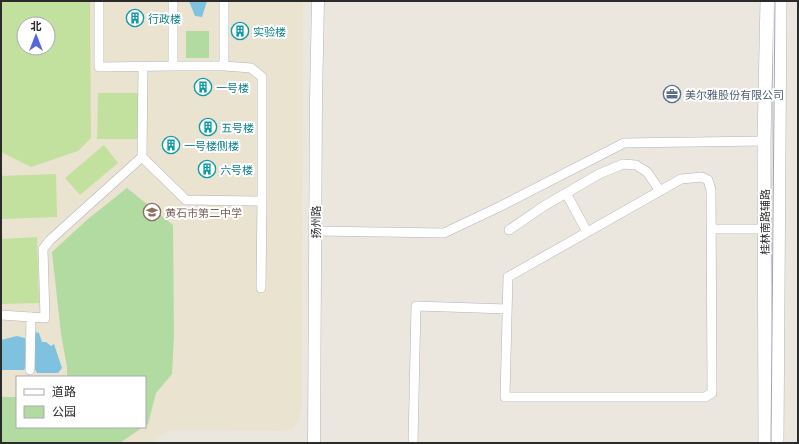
<svg xmlns="http://www.w3.org/2000/svg" width="799" height="444" viewBox="0 0 799 444" font-family="'Noto Sans','Noto Sans SC',sans-serif">
  <style>
    .education { fill: #eae3d0; fill-rule: evenodd }
    .green { fill: #b2dba1 }
    .pitch { fill: #c2e19f; fill-rule: evenodd }
    .water { fill: #7ec2e0 }
    .lines { fill: none; stroke-linecap: round; stroke-linejoin: round }
    .minor-casing { stroke: #b2b4bd; stroke-width: 10 }
    .tertiary-casing { stroke: #b2b4bd; stroke-width: 13 }
    .secondary-casing { stroke: #b2b4bd; stroke-width: 14 }
    .minor { stroke: #fff; stroke-width: 9 }
    .tertiary { stroke: #fff; stroke-width: 12 }
    .secondary { stroke: #fff; stroke-width: 13 }
    .tram { stroke: #a2a3b2; stroke-width: 1 }
    .labels { text-anchor: middle; dominant-baseline: central; stroke-width: 4; stroke-linejoin: round; paint-order: stroke }
    .culture-label { font-size: 11px; fill: #0d838f; stroke: #fff; text-anchor: start }
    .service-label { font-size: 11px; fill: #4e5e75; stroke: #fff; text-anchor: start }
    .education-label { font-size: 11px; fill: #785e54; stroke: #fff; text-anchor: start }
    .street-label { font-size: 11px; fill: #2b2b2b; stroke: #fff }
  </style>
  <rect width="100%" height="100%" fill="#ebe6de"/>
  <!-- education -->
  <path class="education" d="M1 1H303L302 408 299 419 292 429 281 431 170 430 151 443H1ZM24 24H48V48H24ZM17 377H145V427H17Z"/>
  <!-- green -->
  <path class="green" d="M186 31H209V58H186Z
    M127 188 173 225 174 336 172 374 156 393 148 424 145 426V377H67V367L61 334 52 252 88 219Z
    M1 396 4 397H17V427H143L120 443H1Z"/>
  <!-- pitch -->
  <path class="pitch" d="M1 1H90L91 138 78 151 31 167 1 152ZM24 24H48V48H24Z
    M98 93H141L140 139H97Z
    M104 145 118 163 80 195 65 178Z
    M56 174 57 217 1 219V176Z
    M37 237 39 303 1 304V239Z"/>
  <!-- water -->
  <path class="water" d="M189 1H207L202 17 195 16Z
    M35 332 39 333 42 342H46L51 346 54 344 62 368 58 373H37L34 367Z
    M17 336 25 338 26 366 24 370H1V340Z"/>
  <g class="lines">
    <defs>
      <path id="minor" d="M99 1V67L173 66
        M173 1V66H224V1
        M142 157 186 200 262 201V77L251 68 224 66
        M702 177 708 180 711 190 712 393 705 397H505L508 277 681 179Z
        M566 193 587 232
        M712 229H764
        M509 230 544 206 599 174 623 164 636 165 647 172 660 191
        M315 231 444 233 501 206 624 143 764 141
        M261 288 262 201
        M1 315 45 318 43 249 50 240 142 157 143 67
        M30 370 31 317
        M413 443 416 306 507 309"/>
      <path id="tertiary" d="M314 443 316 98 318 1"/>
      <path id="secondary" d="M765 443 764 141 767 1
        M777 443 780 1"/>
    </defs>
    <!-- minor casing -->
    <use href="#minor" class="minor-casing"/>
    <!-- tertiary casing -->
    <use href="#tertiary" class="tertiary-casing"/>
    <!-- secondary casing -->
    <use href="#secondary" class="secondary-casing"/>
    <!-- minor -->
    <use href="#minor" class="minor"/>
    <!-- tertiary -->
    <use href="#tertiary" class="tertiary"/>
    <!-- secondary -->
    <use href="#secondary" class="secondary"/>
    <!-- tram -->
    <path class="tram" d="M771 443 775 1"/>
  </g>
  <!-- icons -->
  <defs>
    <symbol id="building-ring" viewBox="-11 -11 22 22"><circle r="9.5" fill="#fff" stroke="#0f9aa8" stroke-width="1.5"/><path d="M-4-6H4V6H1V3H-1V6H-4ZM-2.5-4.3h1.7v1.8h-1.7ZM.8-4.3h1.7v1.8H.8ZM-2.5-1h1.7V.8h-1.7ZM.8-1h1.7V.8H.8Z" fill="#0f9aa8"/></symbol>
    <symbol id="office-ring" viewBox="-11 -11 22 22"><circle r="9.5" fill="#fff" stroke="#5c6f8a" stroke-width="1.5"/><path d="M-6-3h4V-5.5h4V-3h4V5H-6ZM-1-4.5V-3h2v-1.5ZM-6 0V1H6V0Z" fill="#5c6f8a"/></symbol>
    <symbol id="school-ring" viewBox="-11 -11 22 22"><circle r="9.5" fill="#fff" stroke="#8d6e63" stroke-width="1.5"/><path d="M0-5L7-2L0 1L-7-2ZM-4 1L0 2.5L4 1V4Q0 6-4 4Z" fill="#8d6e63"/></symbol>
  </defs>
  <g fill-rule="evenodd">
    <use href="#building-ring" x="125" y="8" width="20" height="20"/>
    <use href="#building-ring" x="230" y="21" width="20" height="20"/>
    <use href="#building-ring" x="193" y="77" width="20" height="20"/>
    <use href="#office-ring" x="662" y="84" width="20" height="20"/>
    <use href="#building-ring" x="198" y="117" width="20" height="20"/>
    <use href="#building-ring" x="161" y="135" width="20" height="20"/>
    <use href="#building-ring" x="197" y="159" width="20" height="20"/>
    <use href="#school-ring" x="142" y="202" width="20" height="20"/>
  </g>
  <g class="labels">
    <!-- culture labels -->
    <g class="culture-label">
      <text x="148" y="18">行政楼</text>
      <text x="253" y="31">实验楼</text>
      <text x="216" y="87">一号楼</text>
      <text x="221" y="127">五号楼</text>
      <text x="184" y="145">一号楼侧楼</text>
      <text x="220" y="169">六号楼</text>
    </g>
    <!-- service labels -->
    <g class="service-label">
      <text x="685" y="94">美尔雅股份有限公司</text>
    </g>
    <!-- education labels -->
    <g class="education-label">
      <text x="165" y="212">黄石市第二中学</text>
    </g>
    <!-- street labels -->
    <g class="street-label">
      <text transform="translate(315 222) rotate(-90)">扬州路</text>
      <text transform="translate(764 222) rotate(-90)">桂林南路辅路</text>
    </g>
  </g>
  <!-- border -->
  <rect width="799" height="444" fill="none" stroke="#2b2b2b" stroke-width="4"/>
  <!-- legend -->
  <rect x="16" y="376" width="130" height="52" fill="#ffffff" stroke="#aaaaaa"/>
  <rect x="24" y="389" width="20" height="6" fill="#ffffff" stroke="#aaaaaa"/>
  <text x="52" y="396" font-size="12" fill="#2b2b2b">道路</text>
  <rect x="24" y="406" width="20" height="12" fill="#b2dba1" stroke="#aaaaaa"/>
  <text x="52" y="416" font-size="12" fill="#2b2b2b">公园</text>
  <!-- north arrow -->
  <g transform="translate(36 36)"><circle r="19" fill="#ffffff" stroke="#aaaaaa"/>
  <path d="M0-3L7 15L0 10L-7 15Z" fill="#5266e4"/>
  <text y="-6" font-size="11" font-weight="bold" text-anchor="middle" fill="#2b2b2b">北</text>
  </g>
</svg>
